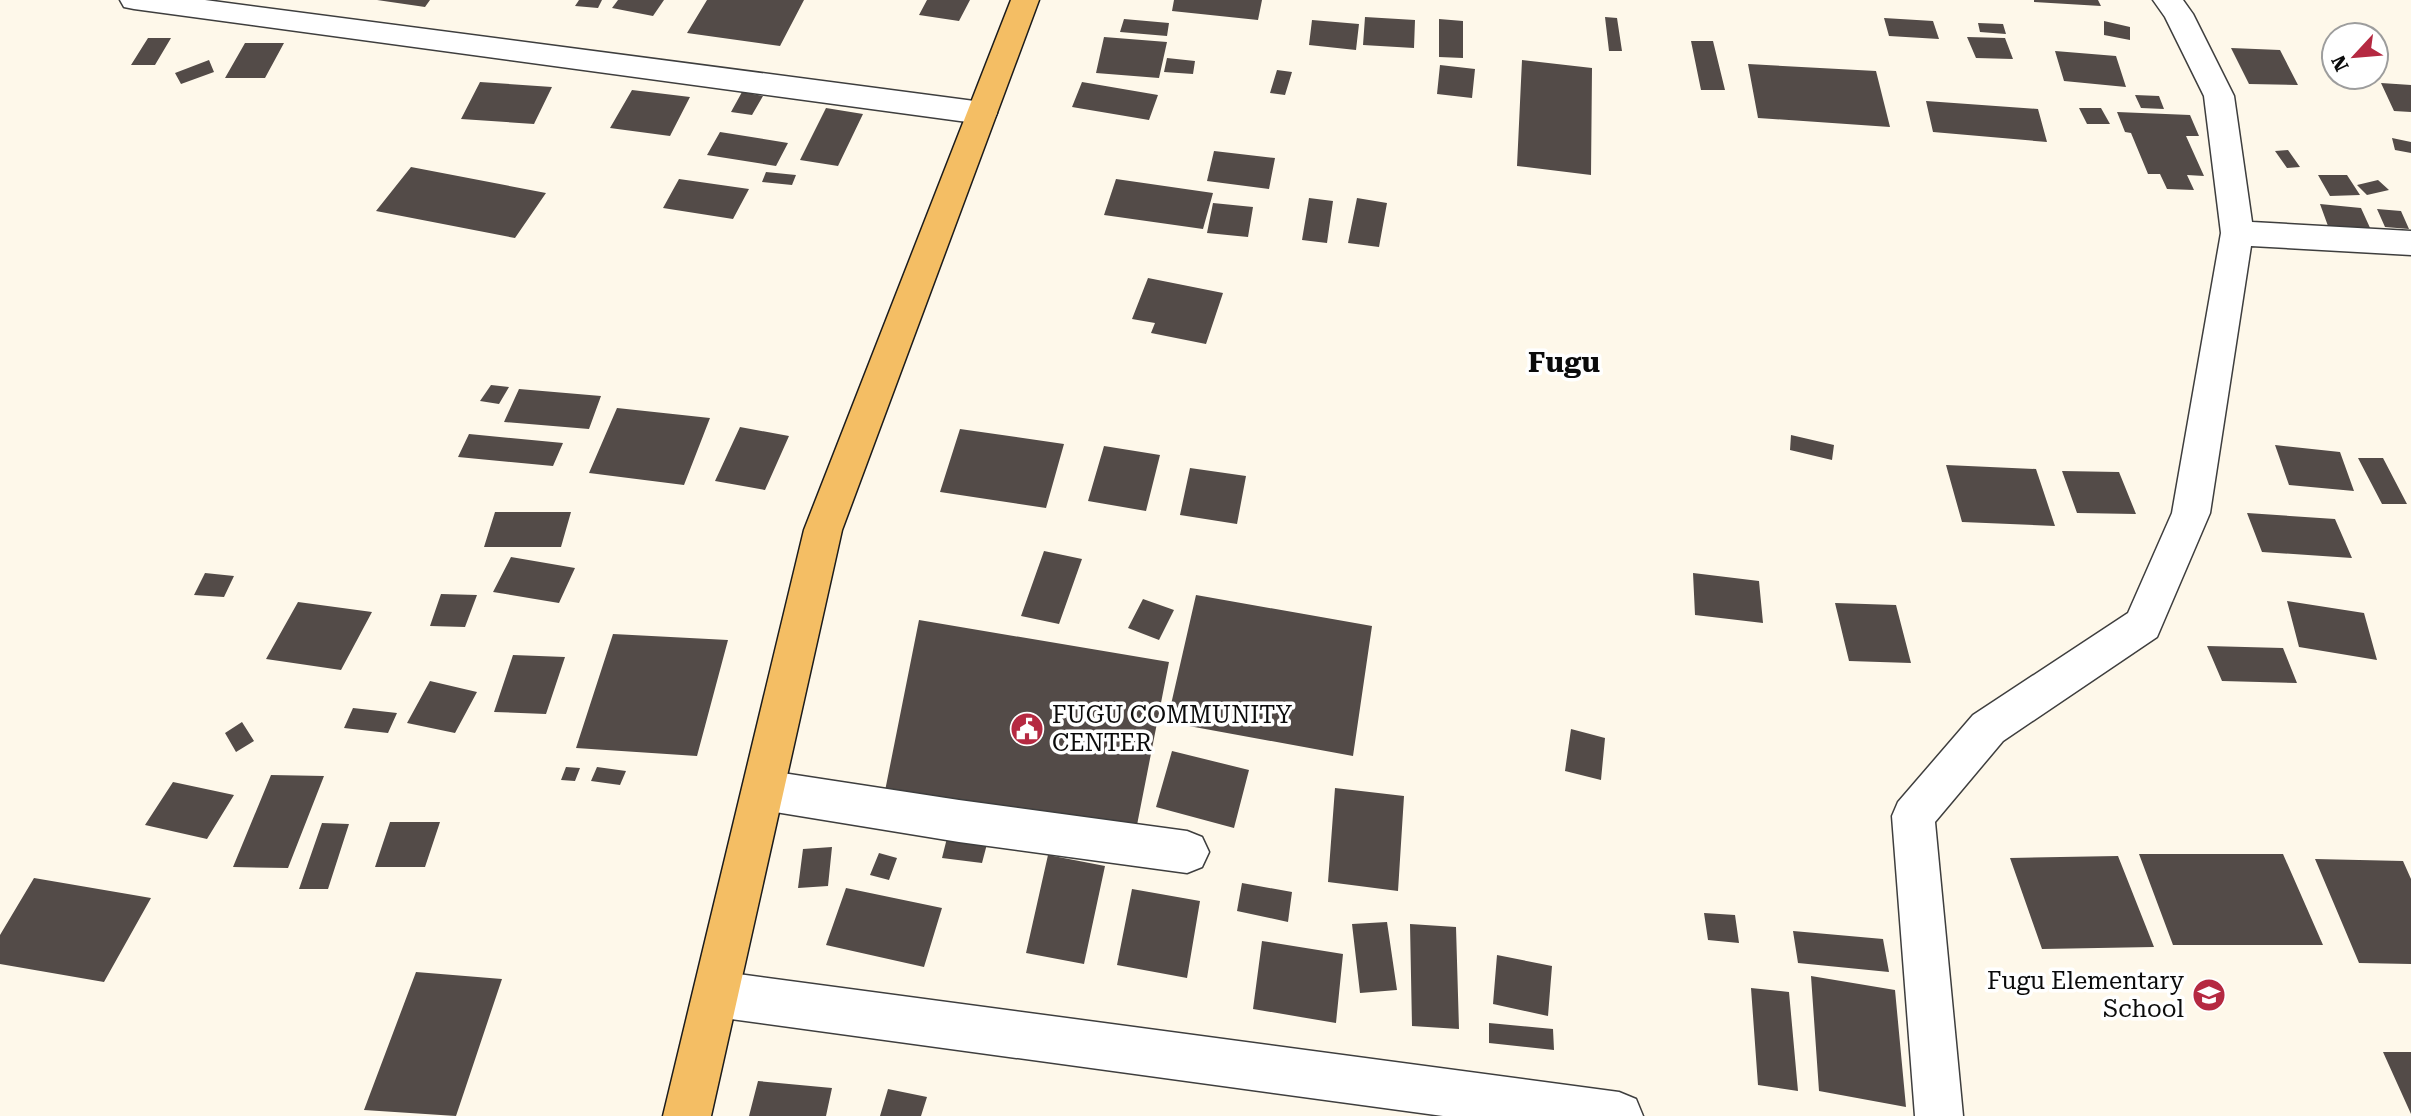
<svg xmlns="http://www.w3.org/2000/svg" width="2411" height="1116" viewBox="0 0 2411 1116" font-family="'Roboto Serif',serif">
  <style>
    .building { fill: #534b48 }
    .lines { fill: none; stroke-linecap: round; stroke-linejoin: round }
    .minor-casing { stroke: #3e3e3e; stroke-width: 3 }
    .major-casing { stroke: #1c1c1c; stroke-width: 3 }
    .minor { fill: #fff; fill-rule: evenodd }
    .major { fill: #f4be64; fill-rule: evenodd }
    .labels { text-anchor: middle; dominant-baseline: central; stroke-width: 7; stroke-linejoin: round; paint-order: stroke }
    .poi-label { font-size: 24px; fill: #0b0b0b; stroke: #fff; text-anchor: start }
    .quarter-label { font-size: 28px; font-weight: bold; fill: #0b0b0b; stroke: #fff }
  </style>
  <rect width="100%" height="100%" fill="#fef8ea"/>
  <!-- building -->
  <path class="building" d="M377 0H430L425 7Z
    M579 0H602L598 8 575 6Z
    M618 0H664L653 16 612 8Z
    M707 0H804L780 46 687 33Z
    M927 0H970L959 21 919 15Z
    M1174 0H1262L1258 20 1172 11Z
    M2034 0H2098L2101 6 2034 2Z
    M1365 17 1415 20 1414 48 1363 45Z
    M1605 17 1617 18 1622 51H1609Z
    M1884 18 1933 21 1939 39 1889 36Z
    M1124 19 1169 23 1167 36 1120 32Z
    M1439 19 1463 21V58L1439 57Z
    M1312 20 1359 24 1356 50 1309 45Z
    M2104 21 2130 27V40L2104 35Z
    M1978 23 2003 24 2006 34 1980 32Z
    M1104 37 1167 42 1159 78 1096 73Z
    M1967 37 2005 38 2013 59 1976 58Z
    M148 38H171L155 65H131Z
    M1691 41H1713L1725 90H1701Z
    M245 43H284L265 78H225Z
    M2231 48 2280 50 2298 85 2249 84Z
    M2055 51 2116 56 2126 87 2064 81Z
    M1167 58 1195 61 1193 74 1164 72Z
    M209 60 214 72 181 84 175 73Z
    M1522 60 1592 68 1591 175 1517 166Z
    M1748 64 1876 71 1890 127 1758 118Z
    M1440 65 1475 69 1472 98 1437 94Z
    M1277 70 1292 72 1285 95 1270 93Z
    M480 82 552 87 534 124 461 119Z
    M1082 82 1158 95 1149 120 1072 107Z
    M2381 83 2411 85V112L2394 111Z
    M632 90 690 97 670 136 610 128Z
    M742 92 763 96 752 115 731 112Z
    M2135 95 2159 96 2164 109 2141 108Z
    M1926 101 2038 109 2047 142 1933 132Z
    M826 108 863 114 838 166 800 160Z
    M2079 108H2101L2110 124H2087Z
    M2117 112 2190 115 2199 136H2186L2204 176 2187 175 2194 190 2167 189 2160 174H2148L2131 133 2125 132Z
    M720 132 788 143 776 166 707 155Z
    M2392 138 2411 142V153L2395 150Z
    M2288 150 2300 167 2287 168 2275 151Z
    M1214 151 1275 158 1269 189 1207 181Z
    M411 167 546 193 515 238 376 211Z
    M766 172 796 175 792 185 762 182Z
    M2318 175H2347L2360 195 2330 196Z
    M679 179 749 189 733 219 663 208Z
    M1116 179 1213 193 1203 229 1104 215Z
    M2378 180 2389 190 2367 195 2357 185Z
    M1309 198 1333 201 1327 243 1302 240Z
    M1357 198 1387 203 1379 247 1348 243Z
    M1213 203 1253 207 1248 237 1207 233Z
    M2320 204 2361 208 2371 230 2328 226Z
    M2377 209 2401 211 2409 229 2385 227Z
    M1148 278 1223 293 1206 344 1151 333 1155 323 1132 319Z
    M491 385 509 387 499 404 480 401Z
    M519 389 601 396 589 429 504 422Z
    M617 408 710 418 684 485 589 473Z
    M740 427 789 436 765 490 715 481Z
    M960 429 1064 444 1046 508 940 492Z
    M469 434 563 443 553 466 458 457Z
    M1791 435 1834 445 1832 460 1790 450Z
    M2275 445 2340 452 2354 491 2289 485Z
    M1104 446 1160 455 1146 511 1088 501Z
    M2358 458H2383L2407 504H2382Z
    M1946 465 2036 469 2055 526 1962 522Z
    M1190 468 1246 476 1237 524 1180 515Z
    M2062 471 2119 472 2136 514 2077 513Z
    M495 512H571L561 547H484Z
    M2247 513 2335 519 2352 558 2262 552Z
    M1044 551 1082 559 1059 624 1021 616Z
    M511 557 575 568 559 603 493 592Z
    M205 573 234 576 224 597 194 595Z
    M1693 573 1759 581 1763 623 1695 615Z
    M441 594 477 595 465 627 430 626Z
    M1196 595 1372 626 1353 756 1167 722Z
    M1143 599 1174 610 1159 640 1128 628Z
    M2287 601 2364 613 2377 660 2299 647Z
    M298 602 372 612 341 670 266 659Z
    M1835 603 1896 605 1911 663 1849 661Z
    M919 620 1169 662 1137 825 884 796Z
    M613 634 728 640 697 756 576 748Z
    M2207 646 2283 648 2297 683 2222 681Z
    M513 655 565 657 546 714 494 712Z
    M430 681 477 692 455 733 407 723Z
    M353 708 397 713 388 733 344 728Z
    M242 722 254 741 236 752 225 733Z
    M1571 729 1605 738 1601 780 1565 771Z
    M1172 751 1249 770 1234 828 1156 807Z
    M566 767 580 768 575 781 561 780Z
    M597 767 626 771 620 785 591 781Z
    M271 775 324 776 288 868 233 867Z
    M173 782 234 795 207 839 145 825Z
    M1335 788 1404 796 1398 891 1328 882Z
    M390 822H440L425 867H375Z
    M322 823 349 824 328 889H299Z
    M947 838 987 844 982 863 942 858Z
    M832 847 828 886 798 888 803 849Z
    M879 853 897 858 889 880 870 875Z
    M2139 854H2283L2323 945H2173Z
    M1048 855 1105 866 1084 964 1026 953Z
    M2118 856 2154 947 2042 949 2010 858Z
    M2315 859 2403 861 2411 879V964L2359 963Z
    M34 878 151 898 104 982 0 964V935Z
    M1242 883 1292 892 1288 922 1237 911Z
    M846 888 942 908 924 967 826 945Z
    M1132 889 1200 901 1187 978 1117 965Z
    M1704 913 1735 915 1739 943 1708 940Z
    M1387 922 1397 990 1360 993 1352 924Z
    M1410 924 1456 927 1459 1029 1412 1026Z
    M1793 931 1883 939 1889 972 1798 963Z
    M1262 941 1343 954 1336 1023 1253 1009Z
    M1497 955 1552 966 1548 1016 1493 1004Z
    M416 972 502 979 456 1116 364 1110Z
    M1811 976 1895 990 1906 1107 1819 1091Z
    M1751 988 1789 992 1798 1091 1758 1085Z
    M1489 1023 1553 1029 1554 1050 1489 1043Z
    M2383 1052H2411V1114Z
    M758 1081 832 1088 826 1116H749Z
    M888 1089 927 1097 921 1116H880Z"/>
  <g class="lines">
    <defs>
      <path id="minor" d="M120 0H205L982 102 993 105 997 113 993 121 982 124 134 9 124 7Z
        M2153 0H2183L2193 14 2234 96 2252 222 2411 231V255L2251 246 2210 513 2157 637 2003 741 1935 822 1963 1116H1915L1892 816 1898 802 1973 715 2128 613 2172 513 2221 233 2204 96 2165 17Z
        M763 770 959 800 1187 831 1202 837 1209 852 1202 867 1187 873 959 842 763 810 748 804 742 790 748 776Z
        M716 971 1619 1092 1636 1099 1643 1116H1443L716 1017 700 1010 693 994 700 978Z"/>
      <path id="major" d="M1011 0H1039L842 530 711 1116H663L804 530Z"/>
    </defs>
    <!-- minor casing -->
    <use href="#minor" class="minor-casing"/>
    <!-- major casing -->
    <use href="#major" class="major-casing"/>
    <!-- minor -->
    <use href="#minor" class="minor"/>
    <!-- major -->
    <use href="#major" class="major"/>
  </g>
  <!-- icons -->
  <defs>
    <symbol id="civic-disc" viewBox="-11 -11 22 22"><circle r="9.5" fill="#b52941" stroke="#fff"/><path d="M-.6-6.5H3V-4.5H.6V-3L4-1V1h2V6H-6V1h2V-1L-.6-3ZM-1.2 2.5V6h2.4V2.5Z" fill="#fff"/></symbol>
    <symbol id="school-disc" viewBox="-11 -11 22 22"><circle r="9.5" fill="#b52941" stroke="#fff"/><path d="M0-5L7-2L0 1L-7-2ZM-4 1L0 2.5L4 1V4Q0 6-4 4Z" fill="#fff"/></symbol>
  </defs>
  <g fill-rule="evenodd">
    <use href="#civic-disc" x="1008" y="710" width="38" height="38"/>
    <use href="#school-disc" x="2190" y="976" width="38" height="38"/>
  </g>
  <g class="labels">
    <!-- poi labels -->
    <g class="poi-label">
      <text x="1052" y="715">FUGU COMMUNITY<tspan x="1052" dy="28">CENTER</tspan></text>
      <text x="2184" y="981" text-anchor="end">Fugu Elementary<tspan x="2184" dy="28">School</tspan></text>
    </g>
    <!-- quarter labels -->
    <g class="quarter-label">
      <text x="1564" y="362">Fugu</text>
    </g>
  </g>
  <!-- north arrow -->
  <g transform="translate(2355 56) rotate(244)"><circle r="33" fill="#ffffff" stroke="#9d9d9d" stroke-width="2"/>
  <path d="M0-5L12 26L0 18L-12 26Z" fill="#b52941"/>
  <text y="-10" font-size="19" font-weight="bold" text-anchor="middle" fill="#0b0b0b">N</text>
  </g>
</svg>
